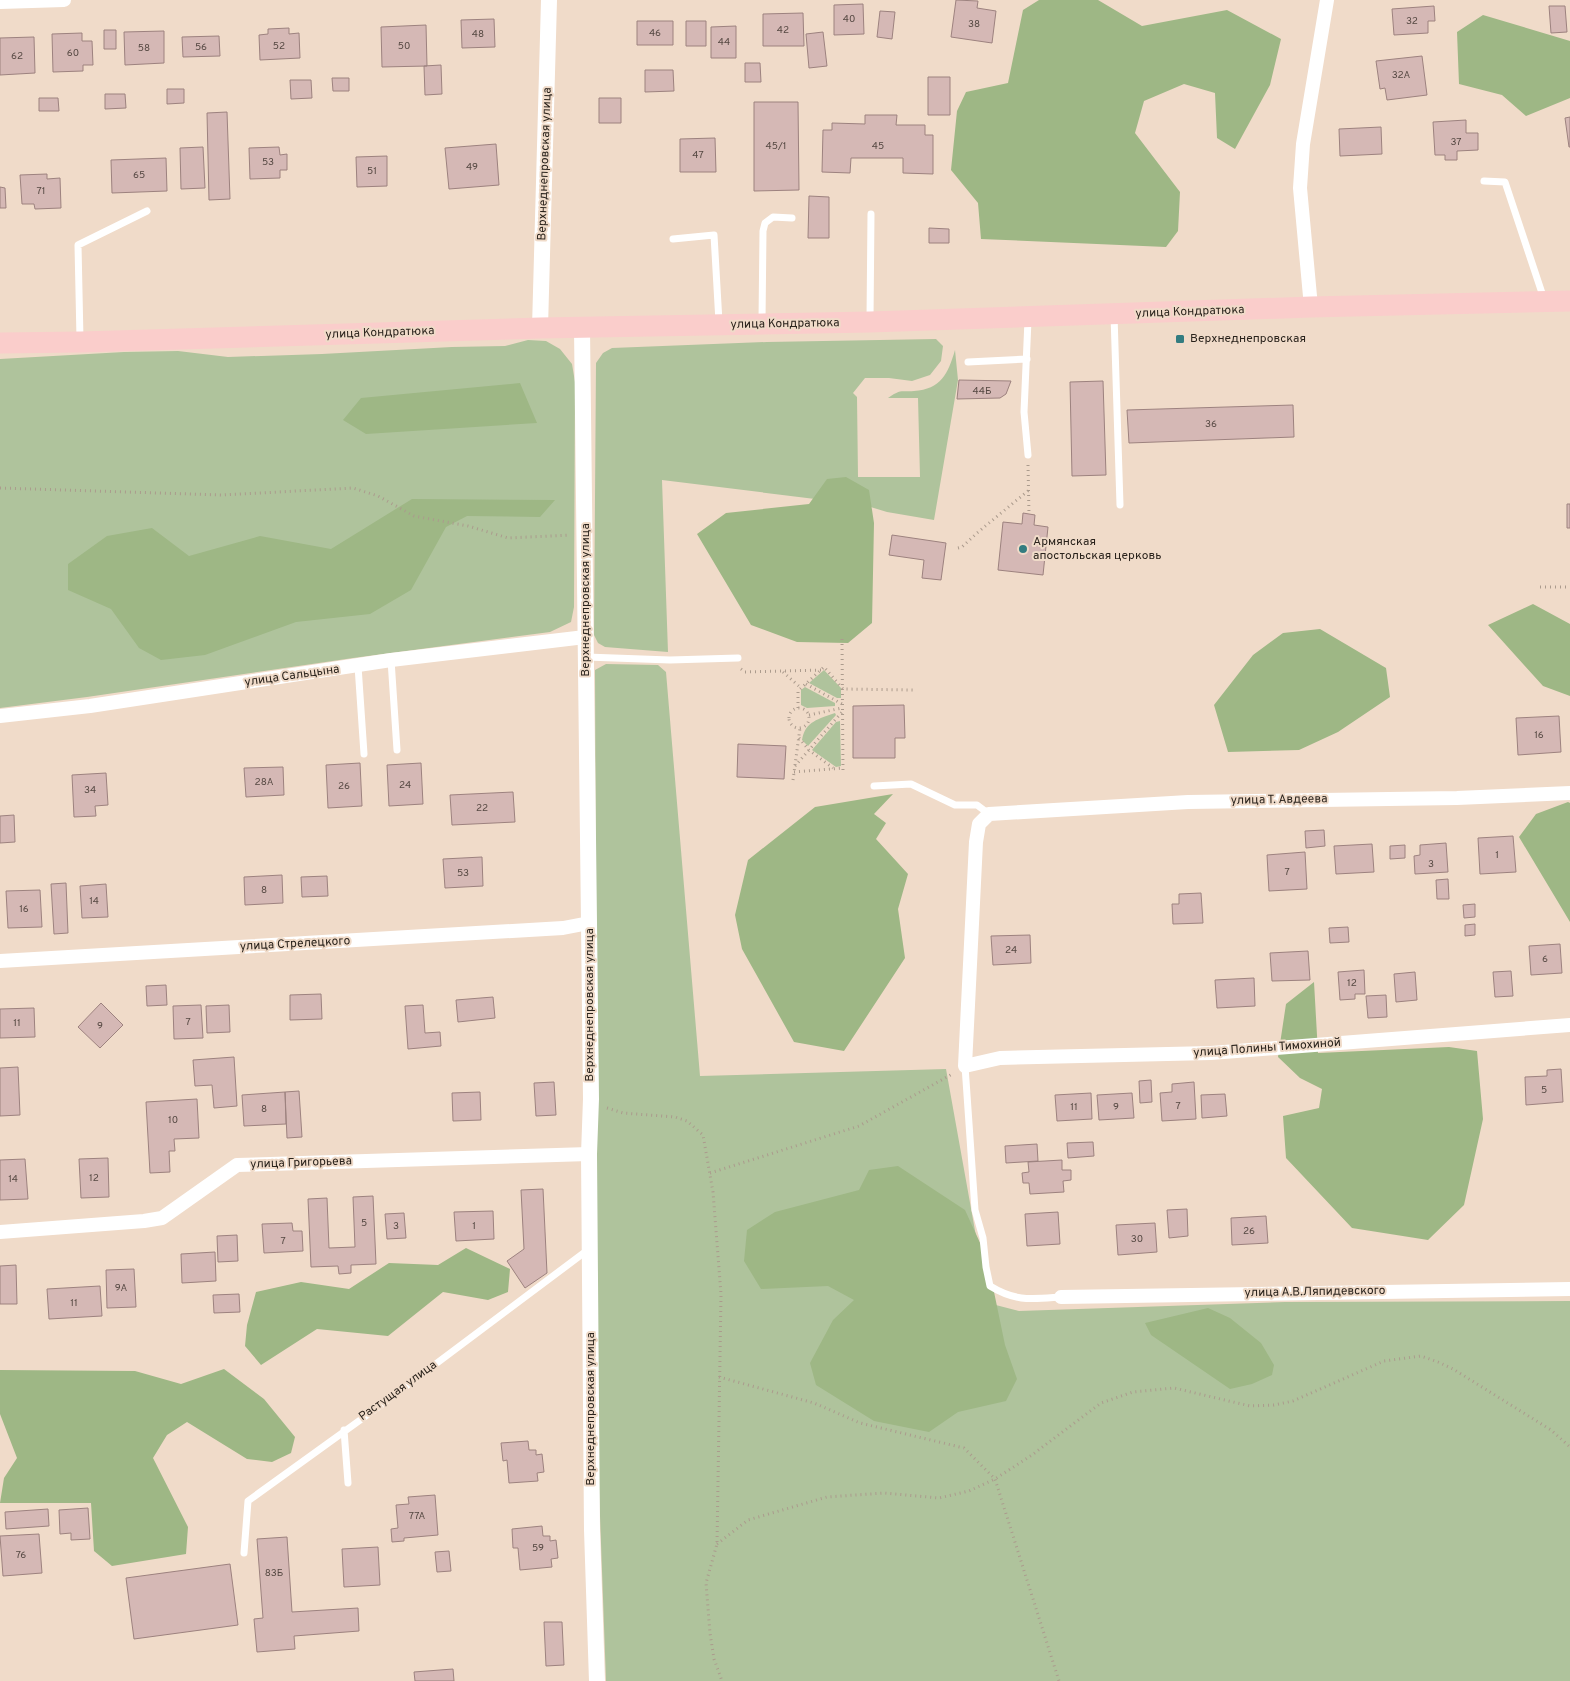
<svg xmlns="http://www.w3.org/2000/svg" width="1570" height="1681" viewBox="0 0 1570 1681" font-family="Overpass,sans-serif">
  <style>
    .green { fill: #afc39c }
    .forest { fill: #9eb785 }
    .building { fill: #d5b8b5; stroke: #9d827f }
    .lines { fill: none; stroke-linecap: round; stroke-linejoin: round }
    .path { stroke: #ab9b8d; stroke-width: 3; stroke-dasharray: 1 4; stroke-linecap: butt }
    .service { stroke: #fff; stroke-width: 7 }
    .minor { stroke: #fff; stroke-width: 14 }
    .tertiary { stroke: #fff; stroke-width: 16 }
    .primary { stroke: #facdcb; stroke-width: 21 }
    .poi-dot { fill: #337c80; stroke: #f0dbc9; stroke-width: 2 }
    .labels { text-anchor: middle; dominant-baseline: central; stroke-width: 4; stroke-linejoin: round; paint-order: stroke }
    .number-label { font-size: 10px; fill: #554842 }
    .street-label { font-size: 12px; fill: #2a231c; stroke: #f0dbc9 }
    .poi-label { font-size: 12px; fill: #2a231c; stroke: #f0dbc9; text-anchor: start }
  </style>
  <rect width="100%" height="100%" fill="#f0dbc9"/>
  <!-- green -->
  <path class="green" d="M936 339 943 346 941 361 930 375 912 381 889 378H865L853 393 857 397 858 477H920L918 398H888C901 389 900 392 914 391 941 389 948 374 955 350L958 380 934 520 887 512 864 505 662 480 668 652 605 647 598 643 594 635 596 363 603 353 612 348 767 342Z
    M528 340 546 341 560 349 572 364 575 382 574 607 571 622 550 632 353 658 87 697 0 708V359L124 352 178 351 228 357 322 354 452 347 505 346Z
    M606 664 658 665 666 672 700 1076 946 1069 988 1303 1019 1311 1285 1302 1570 1301V1681H606L595 1378 597 1135 595 670Z
    M824 670 841 688V698H837L809 683Z
    M805 687 835 703V706L807 708 801 705V690Z
    M835 713 836 715 808 746 802 740C805 721 819 719 835 713Z
    M840 721 841 766 836 767 812 750 836 722Z"/>
  <!-- forest -->
  <path class="forest" d="M1039 0H1098L1142 26 1227 10 1281 39 1270 85 1235 149 1217 138 1215 93 1184 84 1144 101 1135 133 1180 192 1178 231 1166 247 981 239 978 203 951 170 957 111 966 92 1008 83 1023 10Z
    M1483 15 1570 41V98L1526 116 1502 95 1459 84 1457 32Z
    M520 383 537 423 366 434 343 420 361 398Z
    M846 477 869 490 874 523 872 623 848 643 797 642 751 625 697 534 726 513 809 504 827 479Z
    M412 499 555 500 540 517 467 516 446 527 411 590 370 614 296 622 205 655 161 660 139 648 111 609 68 590V564L107 536 152 528 189 556 260 536 331 549Z
    M1533 604 1570 624V696L1543 686 1488 625Z
    M1320 629 1386 668 1390 697 1338 732 1299 750 1228 752 1214 705 1253 655 1283 633Z
    M893 794 874 814 886 823 876 839 908 874 898 909 905 958 844 1051 794 1042 742 949 735 915 748 860 815 807Z
    M1568 802 1570 803V922L1519 837 1536 814Z
    M1314 982 1318 1053 1449 1047 1477 1051 1483 1119 1464 1205 1428 1240 1352 1228 1286 1158 1283 1116 1319 1108 1322 1089 1300 1078 1278 1057 1286 1004Z
    M898 1166 965 1210 987 1258 1005 1345 1017 1379 1006 1401 958 1412 929 1432 874 1421 816 1385 810 1363 833 1320 854 1300 828 1286 761 1289 744 1261 747 1230 775 1212 859 1190 869 1170Z
    M466 1248 510 1269 508 1292 488 1300 443 1292 388 1336 317 1329 261 1365 245 1346 247 1325 256 1292 301 1282 349 1289 389 1263 438 1265Z
    M1208 1308 1230 1318 1261 1343 1274 1365 1272 1375 1252 1384 1230 1389 1151 1335 1145 1323Z
    M224 1369 264 1399 295 1437 291 1453 272 1462 247 1459 187 1422 167 1435 153 1458 188 1527 186 1554 112 1566 94 1551 91 1503H0L4 1478 17 1458 0 1414V1370L135 1371 181 1384Z"/>
  <!-- building -->
  <path class="building" d="M956 0 978 1 977 8 996 11 992 43 951 37Z
    M863 4 864 34 834 35V5Z
    M1434 6 1435 21H1428V33L1394 35 1392 9Z
    M1549 6H1565L1567 32 1551 33Z
    M880 11 895 12 892 39 877 37Z
    M803 13 804 46H763V14Z
    M494 19 495 47 462 48 461 20Z
    M637 21H673V45H637Z
    M686 21H706V46H686Z
    M426 25 427 66 382 67 381 27Z
    M736 26V58H711V27Z
    M289 28V34L299 33 300 58 260 60 259 35 268 34V29Z
    M104 30H116V49H104Z
    M164 31V63L125 65 124 32Z
    M823 32 827 66 809 68 806 34Z
    M82 33V41H92L93 65H83V71L53 72 52 34Z
    M219 36 220 56 183 57 182 37Z
    M34 37 35 73 0 75V38Z
    M1422 56 1427 95 1387 100 1385 88 1380 89 1376 61Z
    M745 63H760L761 82H745Z
    M441 65 442 94 425 95 424 66Z
    M645 70H673L674 91 645 92Z
    M928 77H950V115H928Z
    M332 78H349V91H333Z
    M290 80H311L312 98 291 99Z
    M167 89H184V103L167 104Z
    M105 94H125L126 108 105 109Z
    M39 98H58L59 111H39Z
    M599 98H621V123H599Z
    M754 102H798L799 190 754 191Z
    M227 112 230 199 209 200 207 113Z
    M865 115H897L896 125H925V135H933V174L903 173V158H851L850 173 822 172 823 130H832V123L865 124Z
    M1570 117V147H1569L1565 118Z
    M1466 120V133H1478V150L1457 151V160H1445V155H1435L1433 122Z
    M1381 127 1382 154 1340 156 1339 129Z
    M715 138 716 172H680V139Z
    M496 144 499 185 449 189 445 148Z
    M203 147 205 188 181 189 180 148Z
    M279 147 280 155 287 154V170H280V178L250 179 249 148Z
    M387 156V186L357 187 356 157Z
    M166 158 167 191 112 193 111 160Z
    M47 174V179L60 178 61 208 35 209 34 204H22L20 175Z
    M0 187 5 188 6 208H0Z
    M809 196 829 197V238H808Z
    M929 228 949 229V243H929Z
    M959 380 1011 381 1006 394 1000 398 957 399Z
    M1103 381 1106 475 1072 476 1070 382Z
    M1293 405 1294 437 1129 443 1127 410Z
    M1567 504H1570V528H1567Z
    M1023 513 1035 515 1034 525 1048 527 1043 575 998 570 1003 522 1022 524Z
    M892 535 946 543 941 580 922 578 924 560 889 555Z
    M904 705 905 738H895V758H853V706Z
    M1559 716 1561 752 1518 755 1516 718Z
    M738 744 786 746 784 779 737 777Z
    M360 763 362 806 328 808 326 765Z
    M421 763 423 804 389 806 387 765Z
    M283 767 284 795 246 797 244 768Z
    M106 773 108 805 95 806 96 816 74 817 72 775Z
    M513 792 515 822 452 825 450 795Z
    M14 815 15 842 0 843V816Z
    M1324 830 1325 846 1306 848 1305 831Z
    M1513 836 1516 872 1480 874 1478 838Z
    M1446 843 1448 872 1415 874 1414 856 1420 855V845Z
    M1372 844 1374 872 1336 874 1334 846Z
    M1405 845V858L1390 859V846Z
    M1305 852 1307 889 1269 891 1267 855Z
    M482 857 483 886 445 888 443 859Z
    M282 875 283 903 245 905 244 877Z
    M327 876 328 896 302 897 301 877Z
    M1448 879 1449 899H1437L1436 880Z
    M66 883 68 933 54 934 51 884Z
    M106 884 108 917 82 918 80 886Z
    M40 890 42 927 8 928 6 891Z
    M1201 893 1203 923 1173 924 1172 904H1179V894Z
    M1475 904V917L1464 918 1463 905Z
    M1475 924V935L1465 936V925Z
    M1348 927 1349 942 1330 943 1329 928Z
    M1030 935 1031 963 993 965 991 936Z
    M1560 944 1562 973 1531 975 1529 946Z
    M1308 951 1310 980 1272 981 1270 953Z
    M1364 970 1365 994H1355V999L1340 1000 1338 972Z
    M1511 971 1513 996 1495 997 1493 972Z
    M1415 972 1417 1000 1396 1002 1394 974Z
    M1254 978 1255 1006 1217 1008 1215 980Z
    M166 985 167 1005 147 1006 146 986Z
    M321 994 322 1019 290 1020V995Z
    M1386 995 1387 1017 1368 1018 1366 996Z
    M493 997 495 1018 458 1022 456 1000Z
    M101 1003 123 1025 100 1048 78 1027Z
    M201 1005 203 1038 174 1039 173 1006Z
    M229 1005 230 1032 207 1033 206 1006Z
    M423 1005 425 1033 440 1032 441 1046 408 1049 405 1006Z
    M34 1008 35 1037 0 1038V1009Z
    M234 1057 237 1106 214 1108 212 1085 195 1086 193 1060Z
    M18 1067 20 1115 0 1116V1068Z
    M1561 1069 1563 1102 1526 1105 1525 1077 1547 1076V1070Z
    M1151 1080 1152 1102 1140 1103 1139 1081Z
    M554 1082 556 1115 536 1116 534 1083Z
    M1194 1082 1196 1119 1162 1121 1160 1093 1172 1092V1084Z
    M299 1091 302 1137 287 1138 285 1092Z
    M285 1092 286 1124 244 1126 242 1095Z
    M480 1092 481 1120 453 1121 452 1093Z
    M1091 1093 1092 1119 1057 1121 1055 1095Z
    M1132 1093 1134 1118 1099 1120 1097 1095Z
    M1225 1094 1227 1116 1202 1118 1201 1095Z
    M197 1099 199 1138 174 1139 175 1151H169L170 1172 150 1173 146 1102Z
    M1093 1142 1094 1156 1068 1158 1067 1143Z
    M1037 1144 1038 1161 1006 1163 1005 1146Z
    M108 1158 109 1197 81 1198 79 1159Z
    M25 1159 28 1199 0 1200V1160Z
    M1062 1160V1170H1071V1180L1063 1181 1064 1192 1030 1194 1029 1183H1023L1022 1173 1029 1172 1028 1162Z
    M543 1189 547 1273 525 1288 507 1261 524 1249 521 1190Z
    M373 1196 376 1264 351 1265V1273L339 1274 338 1266 311 1267 308 1199 327 1198 329 1248 355 1247 353 1197Z
    M1187 1209 1188 1236 1169 1238 1167 1210Z
    M493 1211 494 1239 456 1241 454 1212Z
    M1058 1212 1060 1244 1027 1246 1025 1214Z
    M404 1213 406 1238 387 1239 385 1214Z
    M1266 1216 1268 1243 1232 1245 1231 1218Z
    M292 1223 293 1231H302L303 1251 264 1253 262 1224Z
    M1155 1223 1157 1252 1118 1255 1116 1225Z
    M237 1235 238 1261 218 1262 217 1236Z
    M215 1252 216 1281 182 1283 181 1254Z
    M16 1265 17 1304H0V1266Z
    M134 1269 136 1307 107 1308 106 1270Z
    M100 1286 102 1316 49 1319 47 1289Z
    M239 1294 240 1312 214 1313 213 1295Z
    M528 1441 529 1450H536V1455L542 1454 544 1472 537 1473 538 1481 509 1483 507 1460 503 1461 501 1443Z
    M435 1495 438 1535 404 1538V1541L392 1542 391 1529 398 1528 396 1505 409 1504 408 1497Z
    M88 1508 90 1539 71 1540V1533L60 1534 59 1510Z
    M48 1509 49 1526 6 1529 5 1512Z
    M542 1526 543 1536H550V1541L556 1540 558 1558 551 1559 552 1567 520 1570 518 1548H513L512 1529Z
    M39 1534 42 1573 3 1576 0 1536Z
    M287 1537 292 1612 358 1608 359 1631 294 1636 295 1649 257 1652 254 1619 263 1618 257 1539Z
    M378 1547 380 1585 344 1587 342 1549Z
    M449 1551 451 1571 437 1572 435 1552Z
    M230 1564 238 1625 134 1639 126 1578Z
    M544 1622H562L564 1665 546 1666Z
    M453 1669 454 1681H415L414 1672Z"/>
  <g class="lines">
    <!-- path -->
    <path class="path" d="M1028 465 1029 514
      M0 488 222 495 353 488 378 496 414 516 468 526 508 538 570 535
      M958 548 962 547 977 533 1029 490
      M1540 587H1570
      M842 639 843 773
      M741 669 745 672 821 670
      M783 672 801 688
      M806 684 842 704
      M798 708V691L824 667 843 689 913 690
      M789 718a10 10 0 1 1 20 0a10 10 0 1 1-20 0Z
      M809 715 842 708
      M799 738 809 750 833 768
      M795 766 842 712
      M794 772 843 768
      M793 780 800 728
      M607 1108 623 1113 675 1117 687 1121 703 1135 713 1192 721 1294 717 1544 706 1583 710 1633 714 1659 722 1681
      M710 1173 859 1126 954 1073
      M719 1377 814 1403 860 1423 964 1448 995 1479 1059 1681
      M717 1544 748 1520 827 1497 884 1493 939 1498 969 1491 995 1479 1032 1455 1101 1403 1133 1392 1174 1388 1250 1406 1274 1405 1293 1401 1384 1361 1421 1356 1438 1362 1453 1369 1551 1430 1570 1447"/>
    <!-- service -->
    <path class="service" d="M1484 181 1505 182 1544 299
      M673 239 714 235 719 322
      M1114 315 1120 505
      M870 319 871 214
      M762 321 763 231 765 223 773 217 792 218
      M80 339 78 245 147 211
      M968 362 1027 359
      M1028 455 1024 412 1028 320
      M586 657 670 660 738 658
      M391 660 397 750
      M358 666 364 754
      M874 786 911 784 955 805H977L989 814
      M965 1066 975 1210 983 1238 986 1267 990 1286C1016 1302 1032 1299 1061 1297
      M344 1430 348 1483
      M244 1553 248 1501 381 1405 589 1249"/>
    <!-- minor -->
    <path class="minor" d="M0 2 64 0
      M1311 307 1300 188 1303 144 1327 0
      M0 716 90 706 391 660 585 637
      M1570 793 1457 798 1188 802 989 814 979 824 976 842 965 1066 1000 1058 1211 1053 1570 1025
      M0 961 563 928 589 923
      M0 1232 144 1221 162 1218 237 1165 589 1154
      M1061 1297 1570 1289"/>
    <!-- tertiary -->
    <path class="tertiary" d="M540 328 549 0
      M582 328 589 923 591 1099 589 1154 592 1530 597 1681"/>
    <!-- primary -->
    <path class="primary" d="M0 343 81 342 540 328 870 322 1311 307 1570 301"/>
  </g>
  <!-- markers -->
  <g class="poi-dot">
    <rect x="1175" y="334" width="10" height="10" rx="2.5"/>
    <circle cx="1023" cy="549" r="5"/>
  </g>
  <g class="labels">
    <!-- number labels -->
    <g class="number-label">
      <text x="849" y="19">40</text>
      <text x="1412" y="21">32</text>
      <text x="974" y="24">38</text>
      <text x="783" y="30">42</text>
      <text x="655" y="33">46</text>
      <text x="478" y="34">48</text>
      <text x="724" y="42">44</text>
      <text x="279" y="46">52</text>
      <text x="404" y="46">50</text>
      <text x="201" y="47">56</text>
      <text x="144" y="48">58</text>
      <text x="73" y="53">60</text>
      <text x="17" y="56">62</text>
      <text x="1401" y="75">32А</text>
      <text x="1456" y="142">37</text>
      <text x="776" y="146">45/1</text>
      <text x="878" y="146">45</text>
      <text x="698" y="155">47</text>
      <text x="268" y="162">53</text>
      <text x="472" y="167">49</text>
      <text x="372" y="171">51</text>
      <text x="139" y="175">65</text>
      <text x="41" y="191">71</text>
      <text x="982" y="391">44Б</text>
      <text x="1211" y="424">36</text>
      <text x="1539" y="735">16</text>
      <text x="264" y="782">28А</text>
      <text x="405" y="785">24</text>
      <text x="344" y="786">26</text>
      <text x="90" y="790">34</text>
      <text x="482" y="808">22</text>
      <text x="1497" y="855">1</text>
      <text x="1431" y="864">3</text>
      <text x="1287" y="872">7</text>
      <text x="463" y="873">53</text>
      <text x="264" y="890">8</text>
      <text x="94" y="901">14</text>
      <text x="24" y="909">16</text>
      <text x="1011" y="950">24</text>
      <text x="1545" y="959">6</text>
      <text x="1352" y="983">12</text>
      <text x="188" y="1022">7</text>
      <text x="17" y="1023">11</text>
      <text x="100" y="1026">9</text>
      <text x="1544" y="1090">5</text>
      <text x="1178" y="1106">7</text>
      <text x="1074" y="1107">11</text>
      <text x="1116" y="1107">9</text>
      <text x="264" y="1109">8</text>
      <text x="173" y="1120">10</text>
      <text x="94" y="1178">12</text>
      <text x="13" y="1179">14</text>
      <text x="364" y="1223">5</text>
      <text x="396" y="1226">3</text>
      <text x="474" y="1226">1</text>
      <text x="1249" y="1231">26</text>
      <text x="1137" y="1239">30</text>
      <text x="283" y="1241">7</text>
      <text x="121" y="1288">9А</text>
      <text x="74" y="1303">11</text>
      <text x="417" y="1516">77А</text>
      <text x="538" y="1548">59</text>
      <text x="21" y="1555">76</text>
      <text x="274" y="1573">83Б</text>
    </g>
    <!-- street labels -->
    <g class="street-label">
      <text transform="translate(545 164) rotate(-88)">Верхнеднепровская улица</text>
      <text transform="translate(1190 312) rotate(-2)">улица Кондратюка</text>
      <text transform="translate(785 324) rotate(-1)">улица Кондратюка</text>
      <text transform="translate(380 333) rotate(-2)">улица Кондратюка</text>
      <text transform="translate(586 600) rotate(-90)">Верхнеднепровская улица</text>
      <text transform="translate(292 676) rotate(-8)">улица Сальцына</text>
      <text transform="translate(1279 800) rotate(-1)">улица Т. Авдеева</text>
      <text transform="translate(295 944) rotate(-3)">улица Стрелецкого</text>
      <text transform="translate(590 1005) rotate(-90)">Верхнеднепровская улица</text>
      <text transform="translate(1267 1048) rotate(-4)">улица Полины Тимохиной</text>
      <text transform="translate(301 1163) rotate(-2)">улица Григорьева</text>
      <text transform="translate(1315 1292) rotate(-1)">улица А.В.Ляпидевского</text>
      <text transform="translate(398 1391) rotate(-36)">Растущая улица</text>
      <text transform="translate(591 1409) rotate(-90)">Верхнеднепровская улица</text>
    </g>
    <!-- poi labels -->
    <g class="poi-label">
      <text x="1190" y="339">Верхнеднепровская</text>
      <text x="1033" y="542">Армянская<tspan x="1033" dy="14">апостольская церковь</tspan></text>
    </g>
  </g>
</svg>
